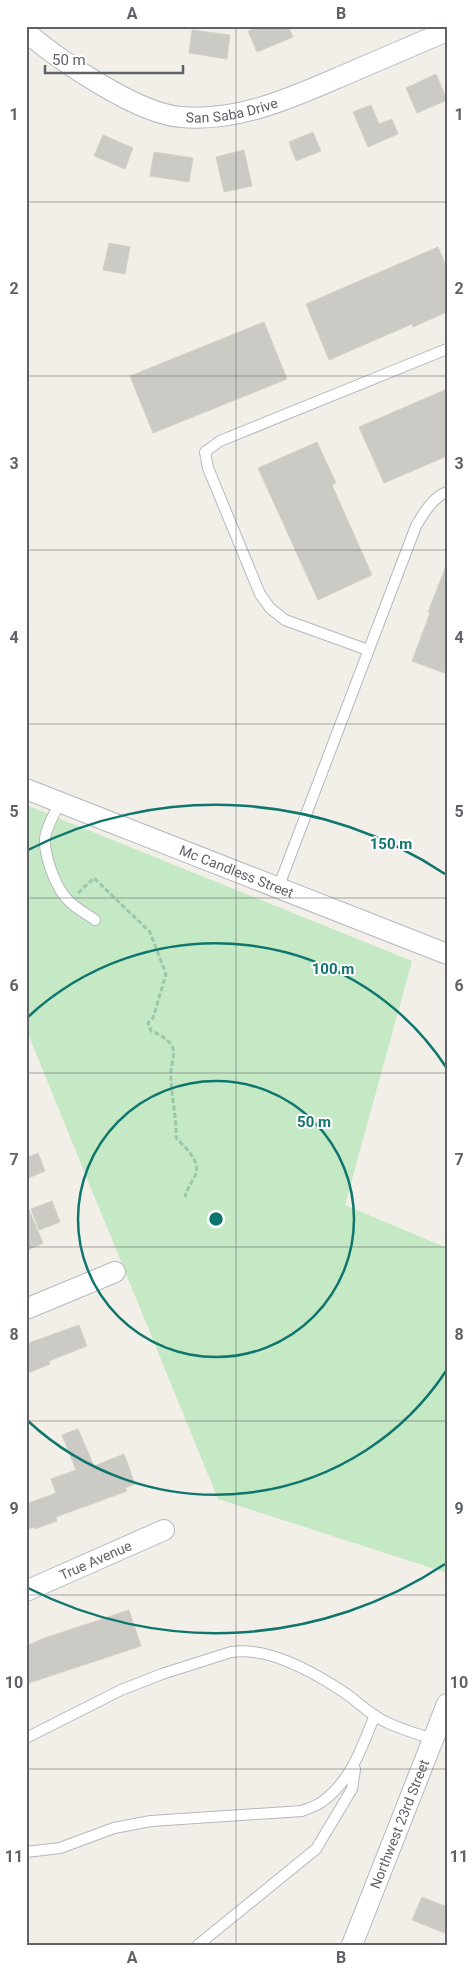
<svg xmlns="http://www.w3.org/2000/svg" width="473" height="1971" viewBox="0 0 473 1971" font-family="Roboto,sans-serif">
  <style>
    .green { fill: #c5e8c5 }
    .building { fill: #cccac5; stroke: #d6d1c6 }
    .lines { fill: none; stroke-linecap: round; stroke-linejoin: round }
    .service-casing { stroke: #b5b8bc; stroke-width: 12 }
    .minor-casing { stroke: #b5b8bc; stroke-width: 22 }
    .path { stroke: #9cc7a9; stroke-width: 3; stroke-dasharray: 5 2.5; stroke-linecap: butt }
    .service { stroke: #fff; stroke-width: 10 }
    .minor { stroke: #fff; stroke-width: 20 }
    .grid { fill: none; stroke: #5f6368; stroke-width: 1; stroke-opacity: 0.55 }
    .ring { fill: none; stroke: #0f766e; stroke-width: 2.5 }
    .labels { text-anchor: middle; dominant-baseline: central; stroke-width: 4; stroke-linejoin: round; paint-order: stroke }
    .street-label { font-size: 14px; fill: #5f6368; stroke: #fff }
    .centre { fill: #0f766e; stroke: #fff; stroke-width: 2.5 }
    .ring-label { font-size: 15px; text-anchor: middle; font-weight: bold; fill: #0f766e; stroke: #fff; stroke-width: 4; stroke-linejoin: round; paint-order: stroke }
    .neatline { fill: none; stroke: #5f6368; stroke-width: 2 }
    .grid-label { font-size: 16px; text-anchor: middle; font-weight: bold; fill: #5f6368 }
  </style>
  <rect width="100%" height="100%" fill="#f1efe8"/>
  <!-- green -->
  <path class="green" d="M26 805 412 961 345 1205 447 1248V1573L218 1499 26 1029Z"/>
  <!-- building -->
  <path class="building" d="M259 26H288L293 37 257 52 248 31Z
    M192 30 230 35 227 59 189 53Z
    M436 74 447 100 417 113 406 88Z
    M371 105 379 124 392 119 398 134 368 147 353 112Z
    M313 132 321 151 296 161 289 142Z
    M103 135 133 148 125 169 94 156Z
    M244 150 252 186 224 192 216 157Z
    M154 152 193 158 189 182 150 176Z
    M109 243 130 247 125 274 103 270Z
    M438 247 447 268V312L413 327 412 324 329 360 306 304Z
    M264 322 287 379 153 433 130 376Z
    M447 389V456L384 483 359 427Z
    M317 442 336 483 332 485 372 575 318 600 258 468Z
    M446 566 447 567V674L412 661 430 613 428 612Z
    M38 1153 45 1171 26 1179V1158Z
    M52 1201 60 1222 39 1230 31 1209Z
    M26 1203 43 1243 26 1251Z
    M79 1325 87 1346 49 1361 50 1364 26 1374V1344Z
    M78 1429 94 1466 124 1454 135 1484 125 1488 127 1491 56 1517 57 1521 35 1529 34 1527 26 1530V1504L56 1493 51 1479 76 1470 62 1435Z
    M129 1610 141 1646 26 1684V1646L42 1639Z
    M422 1897 447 1907V1934L412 1920Z"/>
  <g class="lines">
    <defs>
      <path id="service" d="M368 650 285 620 270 608 260 594 208 468 205 452 220 441 447 349
        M60 802C55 813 47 825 45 838 44 856 56 890 70 902 77 909 87 914 95 920
        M278 888 416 526C423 514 433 497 447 492
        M26 1738 121 1690 162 1674 231 1652C269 1646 317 1674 348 1695 360 1704 372 1716 386 1722 400 1729 417 1734 433 1739
        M26 1852 60 1848 114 1828 151 1821 302 1811C309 1808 317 1806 323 1801 352 1780 362 1746 375 1715
        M198 1945 316 1849 352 1789 355 1769"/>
      <g id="minor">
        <path id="s1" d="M26 32C60 61 138 114 181 117 238 122 291 98 342 76 377 61 412 46 447 31"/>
        <path id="s2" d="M26 789 447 954"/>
        <path d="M26 1309 115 1272"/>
        <path id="s3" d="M26 1591 164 1530"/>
        <path id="s4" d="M352 1945 447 1704"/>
      </g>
    </defs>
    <!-- service casing -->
    <use href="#service" class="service-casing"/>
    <!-- minor casing -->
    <use href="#minor" class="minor-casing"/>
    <!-- path -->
    <path class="path" d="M78 893 94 878 150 932 166 974 153 1018 148 1023 151 1031C157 1033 166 1038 171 1044 176 1051 172 1062 171 1071 170 1093 177 1115 176 1138 185 1147 202 1162 195 1176 191 1183 187 1189 185 1197"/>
    <!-- service -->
    <use href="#service" class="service"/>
    <!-- minor -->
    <use href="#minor" class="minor"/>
  </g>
  <!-- grid -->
  <path class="grid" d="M236 26V1945M26 202H447M26 376H447M26 550H447M26 724H447M26 898H447M26 1073H447M26 1247H447M26 1421H447M26 1595H447M26 1769H447"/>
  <!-- distance rings -->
  <g class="ring">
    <circle cx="216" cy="1219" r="138"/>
    <path d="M446 1371A276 276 0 0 1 28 1421M28 1017A276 276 0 0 1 446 1067"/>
    <path d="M445 1564A414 414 0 0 1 28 1588M28 850A414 414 0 0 1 445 874"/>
  </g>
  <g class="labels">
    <!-- street labels -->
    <g class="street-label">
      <text stroke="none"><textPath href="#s1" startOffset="230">San Saba Drive</textPath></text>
      <text stroke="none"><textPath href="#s2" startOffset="226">Mc Candless Street</textPath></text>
      <text stroke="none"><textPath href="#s3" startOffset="76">True Avenue</textPath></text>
      <text stroke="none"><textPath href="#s4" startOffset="130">Northwest 23rd Street</textPath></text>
    </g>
  </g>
  <circle cx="216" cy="1219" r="8" class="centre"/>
  <g class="ring-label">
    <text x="391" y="849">150 m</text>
    <text x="333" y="974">100 m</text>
    <text x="314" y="1127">50 m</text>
  </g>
  <!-- border -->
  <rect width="473" height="1971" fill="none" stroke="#ffffff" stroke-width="55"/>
  <!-- scale -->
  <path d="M45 65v8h138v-8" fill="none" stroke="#5f6368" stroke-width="2.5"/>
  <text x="52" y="65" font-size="15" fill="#5f6368" stroke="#ffffff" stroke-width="4" paint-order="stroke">50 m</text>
  <rect x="28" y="28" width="418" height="1916" class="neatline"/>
  <g class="grid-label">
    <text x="132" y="19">A</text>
    <text x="341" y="19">B</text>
    <text x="14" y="120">1</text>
    <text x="459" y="120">1</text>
    <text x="14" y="294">2</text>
    <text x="459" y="294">2</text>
    <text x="14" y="469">3</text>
    <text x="459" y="469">3</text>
    <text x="14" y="643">4</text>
    <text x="459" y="643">4</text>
    <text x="14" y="817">5</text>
    <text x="459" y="817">5</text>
    <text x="14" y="991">6</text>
    <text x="459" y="991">6</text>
    <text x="14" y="1165">7</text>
    <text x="459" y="1165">7</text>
    <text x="14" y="1340">8</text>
    <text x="459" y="1340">8</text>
    <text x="14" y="1514">9</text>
    <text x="459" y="1514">9</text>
    <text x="14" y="1688">10</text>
    <text x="459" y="1688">10</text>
    <text x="14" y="1862">11</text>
    <text x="459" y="1862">11</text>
    <text x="132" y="1963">A</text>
    <text x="341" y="1963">B</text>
  </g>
</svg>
